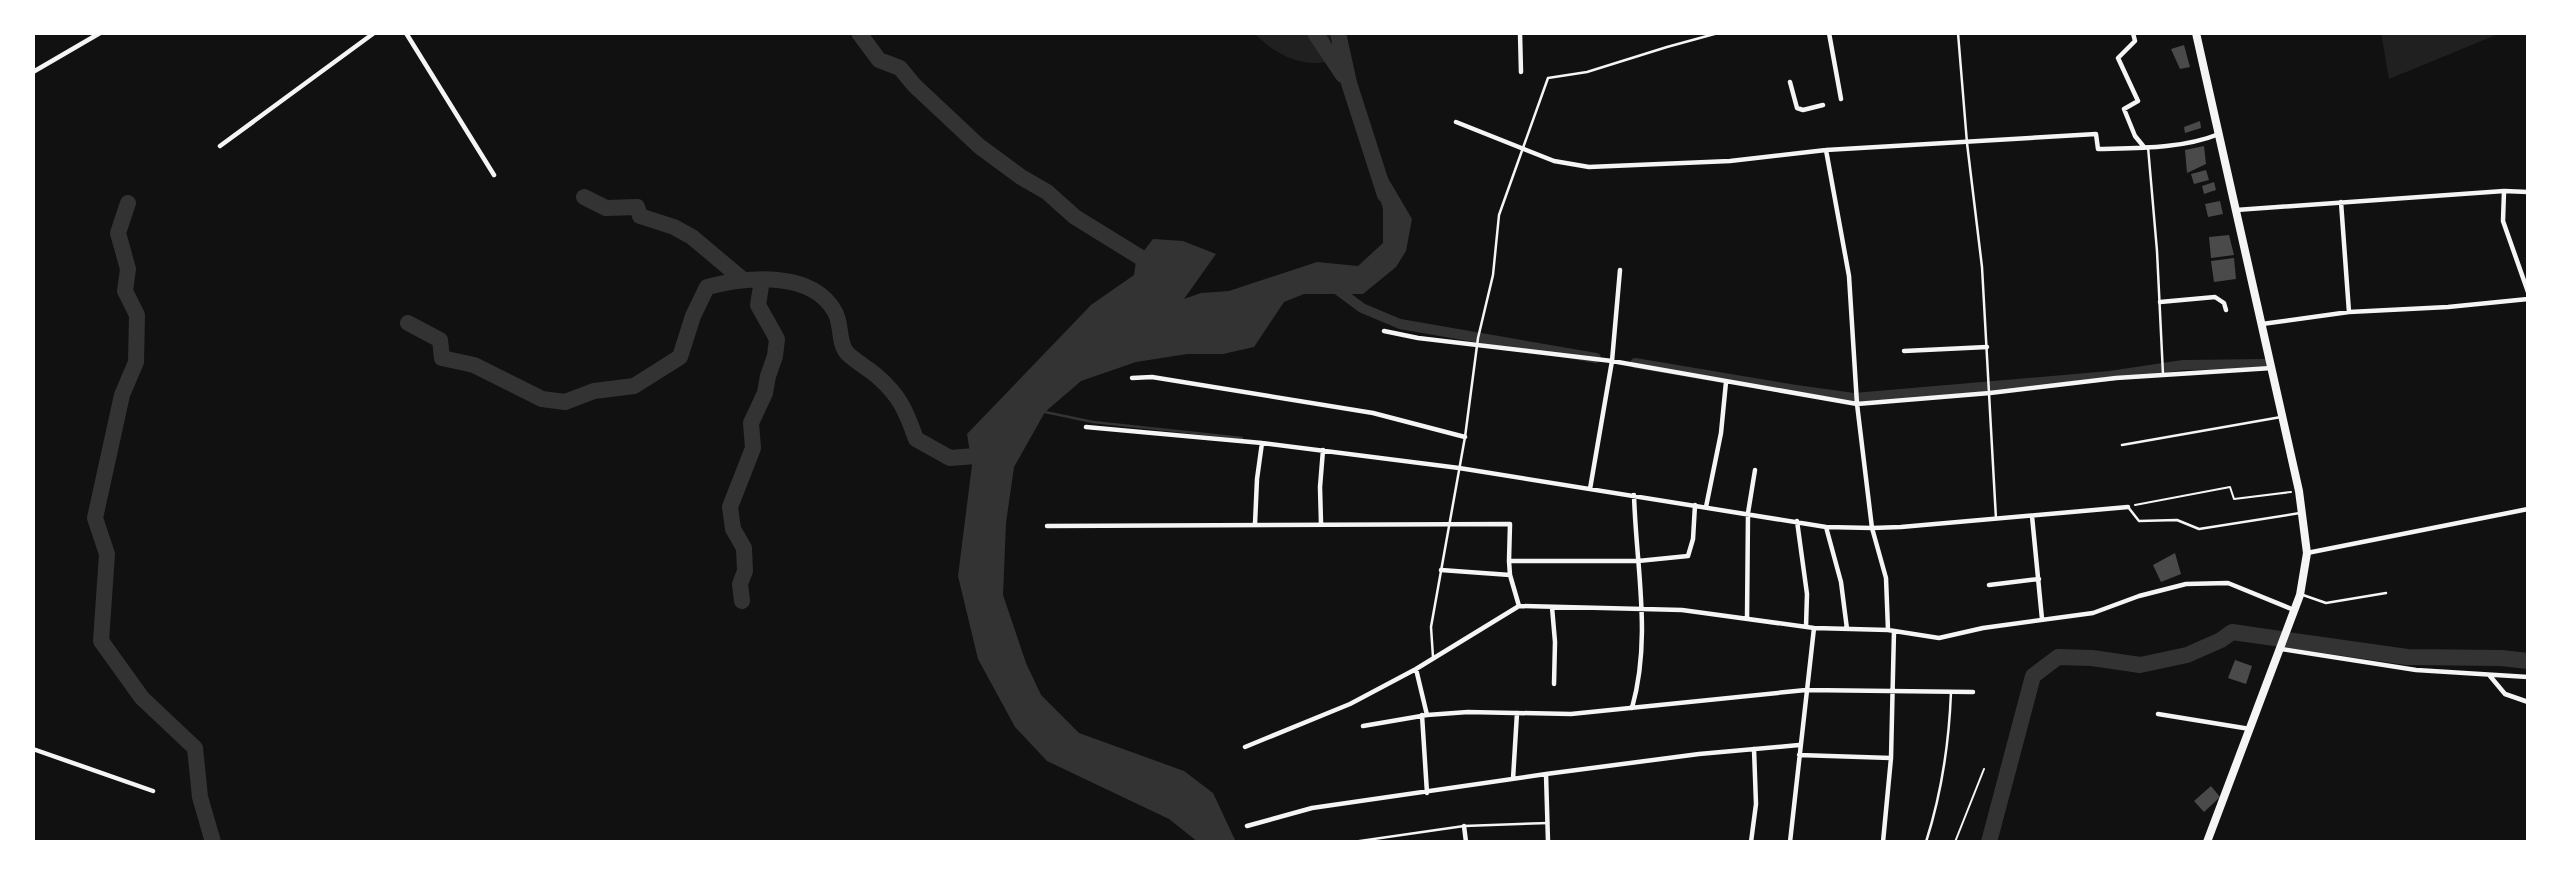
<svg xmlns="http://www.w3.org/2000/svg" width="2561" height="875" viewBox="0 0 2561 875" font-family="Manrope,sans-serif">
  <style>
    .green { fill: #202020 }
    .water { fill: #333 }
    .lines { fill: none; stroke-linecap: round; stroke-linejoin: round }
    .stream { stroke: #333; stroke-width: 2.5 }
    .canal { stroke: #333; stroke-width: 10 }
    .river { stroke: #333; stroke-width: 16 }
    .building { fill: #4a4a4a }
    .path { stroke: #f5f5f5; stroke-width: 2 }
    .service { stroke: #f5f5f5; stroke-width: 2.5 }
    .minor { stroke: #f5f5f5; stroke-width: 4.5 }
    .primary { stroke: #f5f5f5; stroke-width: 8 }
  </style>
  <rect width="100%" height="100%" fill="#111"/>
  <!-- green -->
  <path class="green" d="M1254 33H1329L1332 53 1325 62C1299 67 1273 53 1254 33Z
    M2381 33H2501L2389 79Z"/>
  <!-- water -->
  <path class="water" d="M1385 173 1412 219 1406 251 1396 267 1363 294H1304L1284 302 1254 347 1223 354H1187L1136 362 1081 381 1045 412 1014 467 1006 523 1003 595 1026 663 1041 695 1079 733 1184 771 1213 793 1236 842H1198L1169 819 1047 761 1015 727 978 659 958 576 972 465 967 434 1091 305 1134 275 1136 261 1153 239 1183 241 1216 254 1184 299 1201 293 1229 291 1317 262 1358 266 1383 243V209L1374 178Z"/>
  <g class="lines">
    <!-- stream -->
    <path class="stream" d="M1045 412 1093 422 1242 438"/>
    <!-- canal -->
    <path class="canal" d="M1331 285 1362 308 1400 324 1596 358
      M1635 363 1796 390 1854 398 2110 376 2183 365 2264 364"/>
    <!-- river -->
    <path class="river" d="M859 33 879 60 900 68 914 85 979 146 1021 177 1047 192 1075 217 1156 267
      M1315 33 1343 75
      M1338 33 1349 83 1385 195
      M584 197 606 208 637 207 640 216 674 227 692 237 742 279
      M128 203 118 233 128 269 125 291 137 315 136 362 122 395 95 518 107 554 101 641 142 698 195 748 200 797 213 842
      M408 323 440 340 442 358 474 365 542 399 565 402 594 391 634 386 680 357 693 316 707 287C747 277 812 270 835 312 842 324 838 343 847 353 856 362 868 368 877 376 900 396 906 411 916 439L950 458 988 455
      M742 601 740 584 745 571 744 548 733 529 730 507 753 448 751 423 765 393 768 376 775 356 777 339 758 305 762 280
      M1989 842 2033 676 2058 657 2092 658 2140 665 2187 655 2221 640 2232 632 2407 657 2501 658 2528 661"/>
  </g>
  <!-- building -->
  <path class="building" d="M2184 45 2190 67 2180 69 2171 49Z
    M2200 121 2201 128 2185 133 2184 127Z
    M2204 146 2206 164 2187 173 2185 150Z
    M2206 170 2209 180 2194 184 2191 174Z
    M2214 182 2216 190 2204 194 2202 186Z
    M2220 201 2223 214 2208 217 2205 204Z
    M2229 235 2234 255 2211 258 2209 237Z
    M2234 258 2236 279 2214 282 2211 261Z
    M2175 553 2181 574 2161 582 2153 565Z
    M2235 660 2252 666 2246 684 2228 678Z
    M2211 786 2220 797 2204 812 2194 801Z"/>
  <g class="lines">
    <!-- path -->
    <path class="path" d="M2135 505 2230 487 2234 499 2291 492
      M1955 842 1984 769"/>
    <!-- service -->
    <path class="service" d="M1958 33 1967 143 1982 267 1996 519
      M2148 147 2157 251 2163 374
      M2122 445 2281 417
      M2128 507 2139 521 2177 520 2199 529 2300 513
      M2303 595 2326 603 2386 593
      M1433 657 1431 627 1465 437 1478 338 1493 275 1499 215 1548 78 1587 72 1667 47 1718 33
      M1353 842 1464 826 1548 823
      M1926 842C1942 792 1949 744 1951 692"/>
    <!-- minor -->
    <path class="minor" d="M406 33 494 175
      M1520 33 1521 72
      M1829 33 1841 99
      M2133 33 2135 41 2118 58 2138 101 2124 109 2135 136 2144 147
      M33 72 100 33
      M1790 82 1797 108 1803 110 1823 105
      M1456 122 1554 161 1589 167 1730 161 1826 150 2096 134 2098 149C2137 148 2182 149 2219 134
      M220 146 374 33
      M1826 150 1849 276 1857 404 1872 528 1886 578 1888 630
      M2504 191 2503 221 2528 292
      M2341 202 2349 312
      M2236 210 2504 191 2528 192
      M2160 302 2215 297 2224 303 2226 310
      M2262 324 2349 312 2448 307 2528 299
      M1384 331 1418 338 1612 361 1857 404 1990 393 2116 378 2272 368
      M1904 351 1987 347
      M1132 378 1152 377 1373 413 1465 437
      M1086 427 1262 443 1459 468 1826 527 1872 528 1901 527 2128 507
      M1590 489 1612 361 1620 270
      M1706 507 1721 433 1726 382
      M2032 516 2042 619
      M1797 521 1807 594 1806 627
      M1321 523 1320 487 1323 450
      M1255 524 1257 479 1262 443
      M1047 526 1510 524 1509 561H1638L1688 556 1693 539 1695 505
      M1826 527 1841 582 1847 629
      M2307 553 2528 509
      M1441 570 1510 575 1509 561
      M1510 575 1519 606
      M1989 585 2039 579
      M1552 607 1555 642 1554 684
      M1747 619 1748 513 1755 470
      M2281 649 2416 670 2528 677
      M1416 669 1427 715
      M2490 676 2505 694 2528 702
      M1632 708C1652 637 1636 567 1634 495
      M2158 714 2250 729
      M1422 715 1427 793
      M1363 726 1427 715 1468 712 1571 714 1806 690 1973 692
      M1245 747 1350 704 1416 669 1519 606 1682 610 1814 628 1888 630 1939 638 1983 628 2093 613 2139 596 2186 584 2228 583 2294 610
      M33 749 153 791
      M1799 755 1891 758
      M1546 774 1548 842
      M1513 779 1517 713
      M1247 826 1312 808 1546 774 1699 754 1799 745
      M1464 826 1466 842
      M1751 842 1756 804 1754 749
      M1790 842 1814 628
      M1883 842 1891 758 1894 631"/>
    <!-- primary -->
    <path class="primary" d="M2196 33 2299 491 2307 553 2300 595 2207 842"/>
  </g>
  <!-- border -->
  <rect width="2561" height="875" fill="none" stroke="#ffffff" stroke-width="70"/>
</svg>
